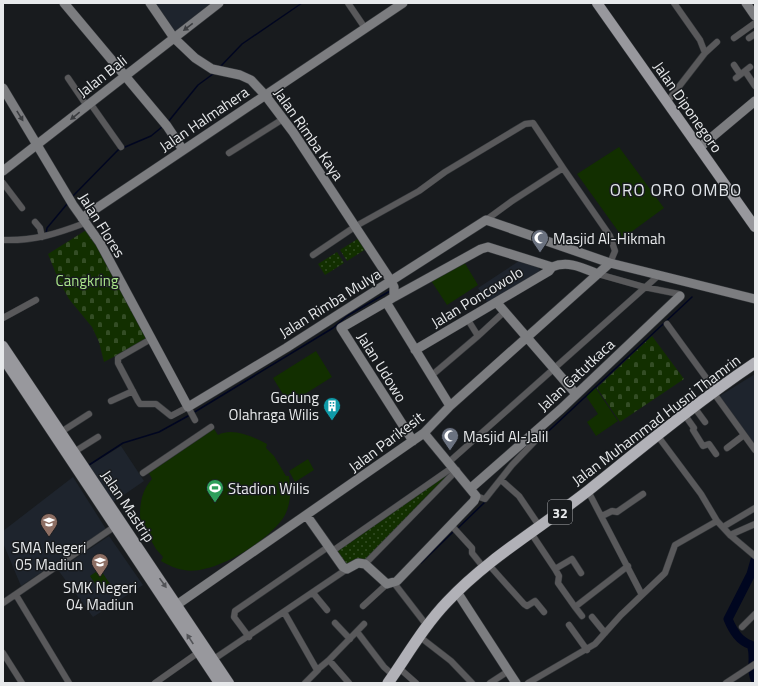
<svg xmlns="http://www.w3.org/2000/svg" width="758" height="686" viewBox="0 0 758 686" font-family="'Titillium Web',sans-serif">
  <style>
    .built { fill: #1e242d }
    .grass { fill: #122f00 }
    .cemetery { fill: url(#cemetery-stones) }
    .park { fill: url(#park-dots) }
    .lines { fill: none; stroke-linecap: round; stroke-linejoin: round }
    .stream { stroke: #000620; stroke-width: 1.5 }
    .river { stroke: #000620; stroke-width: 9 }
    .street-casing { stroke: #35383b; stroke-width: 7 }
    .secondary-casing { stroke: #35383b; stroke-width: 10 }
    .primary-casing { stroke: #35383b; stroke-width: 11 }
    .highway-casing { stroke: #35383b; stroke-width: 12 }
    .street { stroke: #59595b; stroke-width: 6 }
    .secondary { stroke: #7c7d80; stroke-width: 9 }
    .primary { stroke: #98989d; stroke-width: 10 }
    .highway { stroke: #b1b1b7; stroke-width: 11 }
    .oneway { fill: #3b3d40 }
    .oneway2 { fill: #525357 }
    .labels { text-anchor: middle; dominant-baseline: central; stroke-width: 3; stroke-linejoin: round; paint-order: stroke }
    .shield { fill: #181b1e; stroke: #a9abae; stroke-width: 1 }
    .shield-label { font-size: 14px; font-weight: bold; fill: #e7e9eb }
    .street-label { font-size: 15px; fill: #e7e9eb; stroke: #181b1e }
    .poi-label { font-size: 15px; fill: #e7e9eb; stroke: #181b1e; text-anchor: start }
    .park-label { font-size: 15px; fill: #aae58b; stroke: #181b1e }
    .quarter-label { font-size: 17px; letter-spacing: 1px; fill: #e1e5ea; stroke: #181b1e }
  </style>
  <defs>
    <pattern id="cemetery-stones" width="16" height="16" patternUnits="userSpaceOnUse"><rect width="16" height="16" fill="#122f00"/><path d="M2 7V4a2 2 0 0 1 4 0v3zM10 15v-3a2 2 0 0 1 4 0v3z" fill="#344d25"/></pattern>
    <pattern id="park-dots" width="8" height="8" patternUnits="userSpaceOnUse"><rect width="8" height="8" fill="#122f00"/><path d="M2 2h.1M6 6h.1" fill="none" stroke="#344d25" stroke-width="1.8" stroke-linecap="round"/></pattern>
  </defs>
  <rect width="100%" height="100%" fill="#181b1e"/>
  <!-- built -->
  <path class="built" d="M156 3H211L175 34Z
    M522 259 535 263 542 273 489 305 478 288Z
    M755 374V447L718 397Z
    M121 446 144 481 112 503 87 467Z
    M73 477 106 529 21 586 3 543V531Z
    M109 536 143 585 93 617 58 570Z"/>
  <!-- grass -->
  <path class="grass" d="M619 147 664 208 623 238 577 174Z
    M463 260 478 285 447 305 430 279Z
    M316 351 332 377 289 404 273 378Z
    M595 387 618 421 596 436 587 422 598 414 586 396Z
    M214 429 218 435C233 427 253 437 267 444L266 448 274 456 286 476H289C291 489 291 503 285 515 271 540 213 576 184 570 176 569 168 565 161 561L163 557 156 549 145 530H141C139 512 139 493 152 479L149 473Z
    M308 459 314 470 295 482 289 471Z
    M100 569 112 587 102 594 90 576Z"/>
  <!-- cemetery -->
  <path class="cemetery" d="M88 229 148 339 104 362 99 342 92 327 69 299 59 281 48 254Z
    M652 336 684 379 620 422 597 388Z"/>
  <!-- park -->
  <path class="park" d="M359 238 366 249 347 261 340 250Z
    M337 252 344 263 325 275 318 264Z
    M445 474 448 477 365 560 346 566 334 553Z"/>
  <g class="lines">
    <!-- stream -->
    <path class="stream" d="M220 67 242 44 302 3
      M168 122 198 85 213 74
      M72 197 118 150 151 136 162 127
      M46 234 47 228 67 204
      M193 413 333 328 347 316 390 291
      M538 441 692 297
      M89 465 123 443 159 432 188 416
      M457 529 486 501
      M421 563 454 531"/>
    <!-- river -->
    <path class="river" d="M755 560 751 574 728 619C733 631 739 641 751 645 756 656 750 669 755 679"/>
    <defs>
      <path id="street" d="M348 3 365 28
        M734 38 755 23
        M749 38 755 34
        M705 53 717 42
        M734 65 740 74
        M745 71 755 86
        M68 78 87 106
        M736 78 750 67
        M667 102 705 53 700 40 674 3
        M90 103 121 147
        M229 153 283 119
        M563 168 610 236 615 251 610 263
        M3 183 22 208
        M35 222 40 228 42 237
        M3 240C34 241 56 234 85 223
        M313 255 356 226 419 191 445 172 525 124 533 123 563 168 512 201 486 220
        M598 274 644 287 679 294 680 296
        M3 318 36 300
        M667 324 715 390
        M478 336 504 312
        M151 339 118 358V363L138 401 140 404H156L171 416 188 407 195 420
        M431 376 478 336 468 320
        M713 392 755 450
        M111 401 133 391
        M694 407 705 422
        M684 414 694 428 693 430 703 446 709 444 716 454
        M61 432 89 414
        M657 435 701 494 717 521 730 535 755 556
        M727 448 744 435
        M74 452 98 437
        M449 462 659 275
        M143 473 211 427
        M501 480 519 496 540 527
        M588 491 642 595
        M476 496 485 499 512 465 536 440 532 434
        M602 516 612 511 617 512 643 494
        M451 525 472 548V553L484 568
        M723 527 755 508
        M531 533 555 569 572 559 581 573
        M730 535 755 524
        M331 552 453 467
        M365 564 457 470
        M489 565 524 604 527 606 535 601 544 612
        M555 569 559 576 558 583 575 607 628 566
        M394 583 428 627
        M313 593 327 610
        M16 595 69 683
        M3 603 114 527
        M363 606 387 584
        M575 607 582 616
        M284 612 317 670 329 660 349 683
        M592 617 605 633
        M335 623 350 639
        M569 625 587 650
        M742 627 755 614
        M358 633 384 667 393 675
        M249 637 234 617 235 611 328 547
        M420 637 451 661 472 683
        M3 653 22 683
        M214 659 347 569
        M329 660 364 624
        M399 668 416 683
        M155 683 199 652
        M305 683 318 670
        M490 683 507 672
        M528 683 595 644 621 615 665 573 675 545 717 521
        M726 683 755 664"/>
      <path id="secondary" d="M64 3 167 126 183 150
        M150 3 174 38 195 58 212 69 240 75 251 80 265 95 293 132 391 281 394 287V297L386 302 450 406
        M746 3 755 16
        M3 88 73 205 100 243 188 407 286 348 486 220 610 263 755 299
        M699 148 755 101
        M3 171 219 3
        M82 218 403 3
        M394 297 481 249 488 247 552 267C568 260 583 268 598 274
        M386 302 341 328 413 441
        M497 303 576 394
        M415 350 549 271 552 267
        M471 488 561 409 680 296
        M307 516 343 567 347 569 358 563 365 564 387 584 397 581 474 501 476 496 424 433
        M457 592 516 683
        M178 604 424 433 450 406 610 263"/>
      <path id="primary" d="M597 3 755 227
        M3 346 229 683
        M3 358 219 683"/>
      <path id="highway" d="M388 683C407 656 424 626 447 602 488 558 542 527 589 490 644 446 697 402 755 363"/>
    </defs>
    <!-- street casing -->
    <use href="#street" class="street-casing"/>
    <!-- secondary casing -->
    <use href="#secondary" class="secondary-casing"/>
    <!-- primary casing -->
    <use href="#primary" class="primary-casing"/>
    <!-- highway casing -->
    <use href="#highway" class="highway-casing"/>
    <!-- street -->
    <use href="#street" class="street"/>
    <!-- secondary -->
    <use href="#secondary" class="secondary"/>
    <!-- primary -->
    <use href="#primary" class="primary"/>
    <!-- highway -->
    <use href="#highway" class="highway"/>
  </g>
  <!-- one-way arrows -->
  <defs><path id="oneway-solid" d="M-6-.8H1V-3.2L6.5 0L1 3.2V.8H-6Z"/></defs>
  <g class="oneway">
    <use href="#oneway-solid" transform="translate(188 27) rotate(142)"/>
    <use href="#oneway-solid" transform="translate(20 116) rotate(58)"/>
    <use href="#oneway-solid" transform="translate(75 116) rotate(141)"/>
  </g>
  <g class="oneway2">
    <use href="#oneway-solid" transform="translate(163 583) rotate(55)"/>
    <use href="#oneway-solid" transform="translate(190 639) rotate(-123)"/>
  </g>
  <!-- icons -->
  <defs>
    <symbol id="mosque-pin" viewBox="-11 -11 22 30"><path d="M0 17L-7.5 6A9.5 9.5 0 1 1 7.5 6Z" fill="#6b7280" stroke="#181b1e"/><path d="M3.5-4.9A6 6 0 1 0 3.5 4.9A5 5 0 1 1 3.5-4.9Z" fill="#fff"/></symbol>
    <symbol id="building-pin" viewBox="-11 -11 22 30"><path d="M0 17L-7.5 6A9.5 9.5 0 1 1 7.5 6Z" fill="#0f9aa8" stroke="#181b1e"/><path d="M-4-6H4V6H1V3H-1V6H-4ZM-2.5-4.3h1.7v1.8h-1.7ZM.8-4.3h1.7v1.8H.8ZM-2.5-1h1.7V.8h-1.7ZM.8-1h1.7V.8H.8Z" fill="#fff"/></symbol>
    <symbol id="stadium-pin" viewBox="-11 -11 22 30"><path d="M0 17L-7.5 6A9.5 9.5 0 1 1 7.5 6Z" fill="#2e9e5b" stroke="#181b1e"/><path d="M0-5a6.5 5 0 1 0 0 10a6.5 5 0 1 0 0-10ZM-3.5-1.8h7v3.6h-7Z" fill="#fff"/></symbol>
    <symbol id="school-pin" viewBox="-11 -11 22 30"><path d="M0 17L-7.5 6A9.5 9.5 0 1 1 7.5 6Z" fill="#8d6e63" stroke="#181b1e"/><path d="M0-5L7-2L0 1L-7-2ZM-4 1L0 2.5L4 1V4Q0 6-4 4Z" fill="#fff"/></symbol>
  </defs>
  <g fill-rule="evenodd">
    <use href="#mosque-pin" x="530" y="228" width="20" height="27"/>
    <use href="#building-pin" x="322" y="396" width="20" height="27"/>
    <use href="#mosque-pin" x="440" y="426" width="20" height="27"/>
    <use href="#stadium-pin" x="205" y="478" width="20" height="27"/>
    <use href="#school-pin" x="39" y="512" width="20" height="27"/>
    <use href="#school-pin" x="90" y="552" width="20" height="27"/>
  </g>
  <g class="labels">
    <!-- shield labels -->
    <rect class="shield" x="548" y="500" width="24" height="24" rx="3"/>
    <g class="shield-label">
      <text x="560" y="512">32</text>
    </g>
    <!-- street labels -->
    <g class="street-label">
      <text transform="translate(102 76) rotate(-38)">Jalan Bali</text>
      <text transform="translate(688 107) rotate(55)">Jalan Diponegoro</text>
      <text transform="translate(204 119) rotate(-34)">Jalan Halmahera</text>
      <text transform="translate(309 134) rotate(55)">Jalan Rimba Kaya</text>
      <text transform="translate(102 225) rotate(58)">Jalan Flores</text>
      <text transform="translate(477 297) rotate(-31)">Jalan Poncowolo</text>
      <text transform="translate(330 303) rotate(-32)">Jalan Rimba Mulya</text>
      <text transform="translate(382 367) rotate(58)">Jalan Udowo</text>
      <text transform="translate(576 375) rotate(-43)">Jalan Gatutkaca</text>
      <text transform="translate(656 420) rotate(-37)">Jalan Muhammad Husni Thamrin</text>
      <text transform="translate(386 442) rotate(-37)">Jalan Parikesit</text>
      <text transform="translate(128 506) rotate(56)">Jalan Mastrip</text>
    </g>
    <!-- poi labels -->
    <g class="poi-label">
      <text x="553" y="238">Masjid Al-Hikmah</text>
      <text x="319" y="397" text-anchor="end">Gedung<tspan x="319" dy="17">Olahraga Wilis</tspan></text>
      <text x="463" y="436">Masjid Al-Jalil</text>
      <text x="228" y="488">Stadion Wilis</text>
      <text x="49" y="547" text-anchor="middle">SMA Negeri<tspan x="49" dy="17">05 Madiun</tspan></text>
      <text x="100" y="587" text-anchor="middle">SMK Negeri<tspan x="100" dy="17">04 Madiun</tspan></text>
    </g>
    <!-- park labels -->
    <g class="park-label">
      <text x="87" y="280">Cangkring</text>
    </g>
    <!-- quarter labels -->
    <g class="quarter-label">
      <text x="676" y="190">ORO ORO OMBO</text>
    </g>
  </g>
  <!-- border -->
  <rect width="758" height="686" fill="none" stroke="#e7e9eb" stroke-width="8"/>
</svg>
